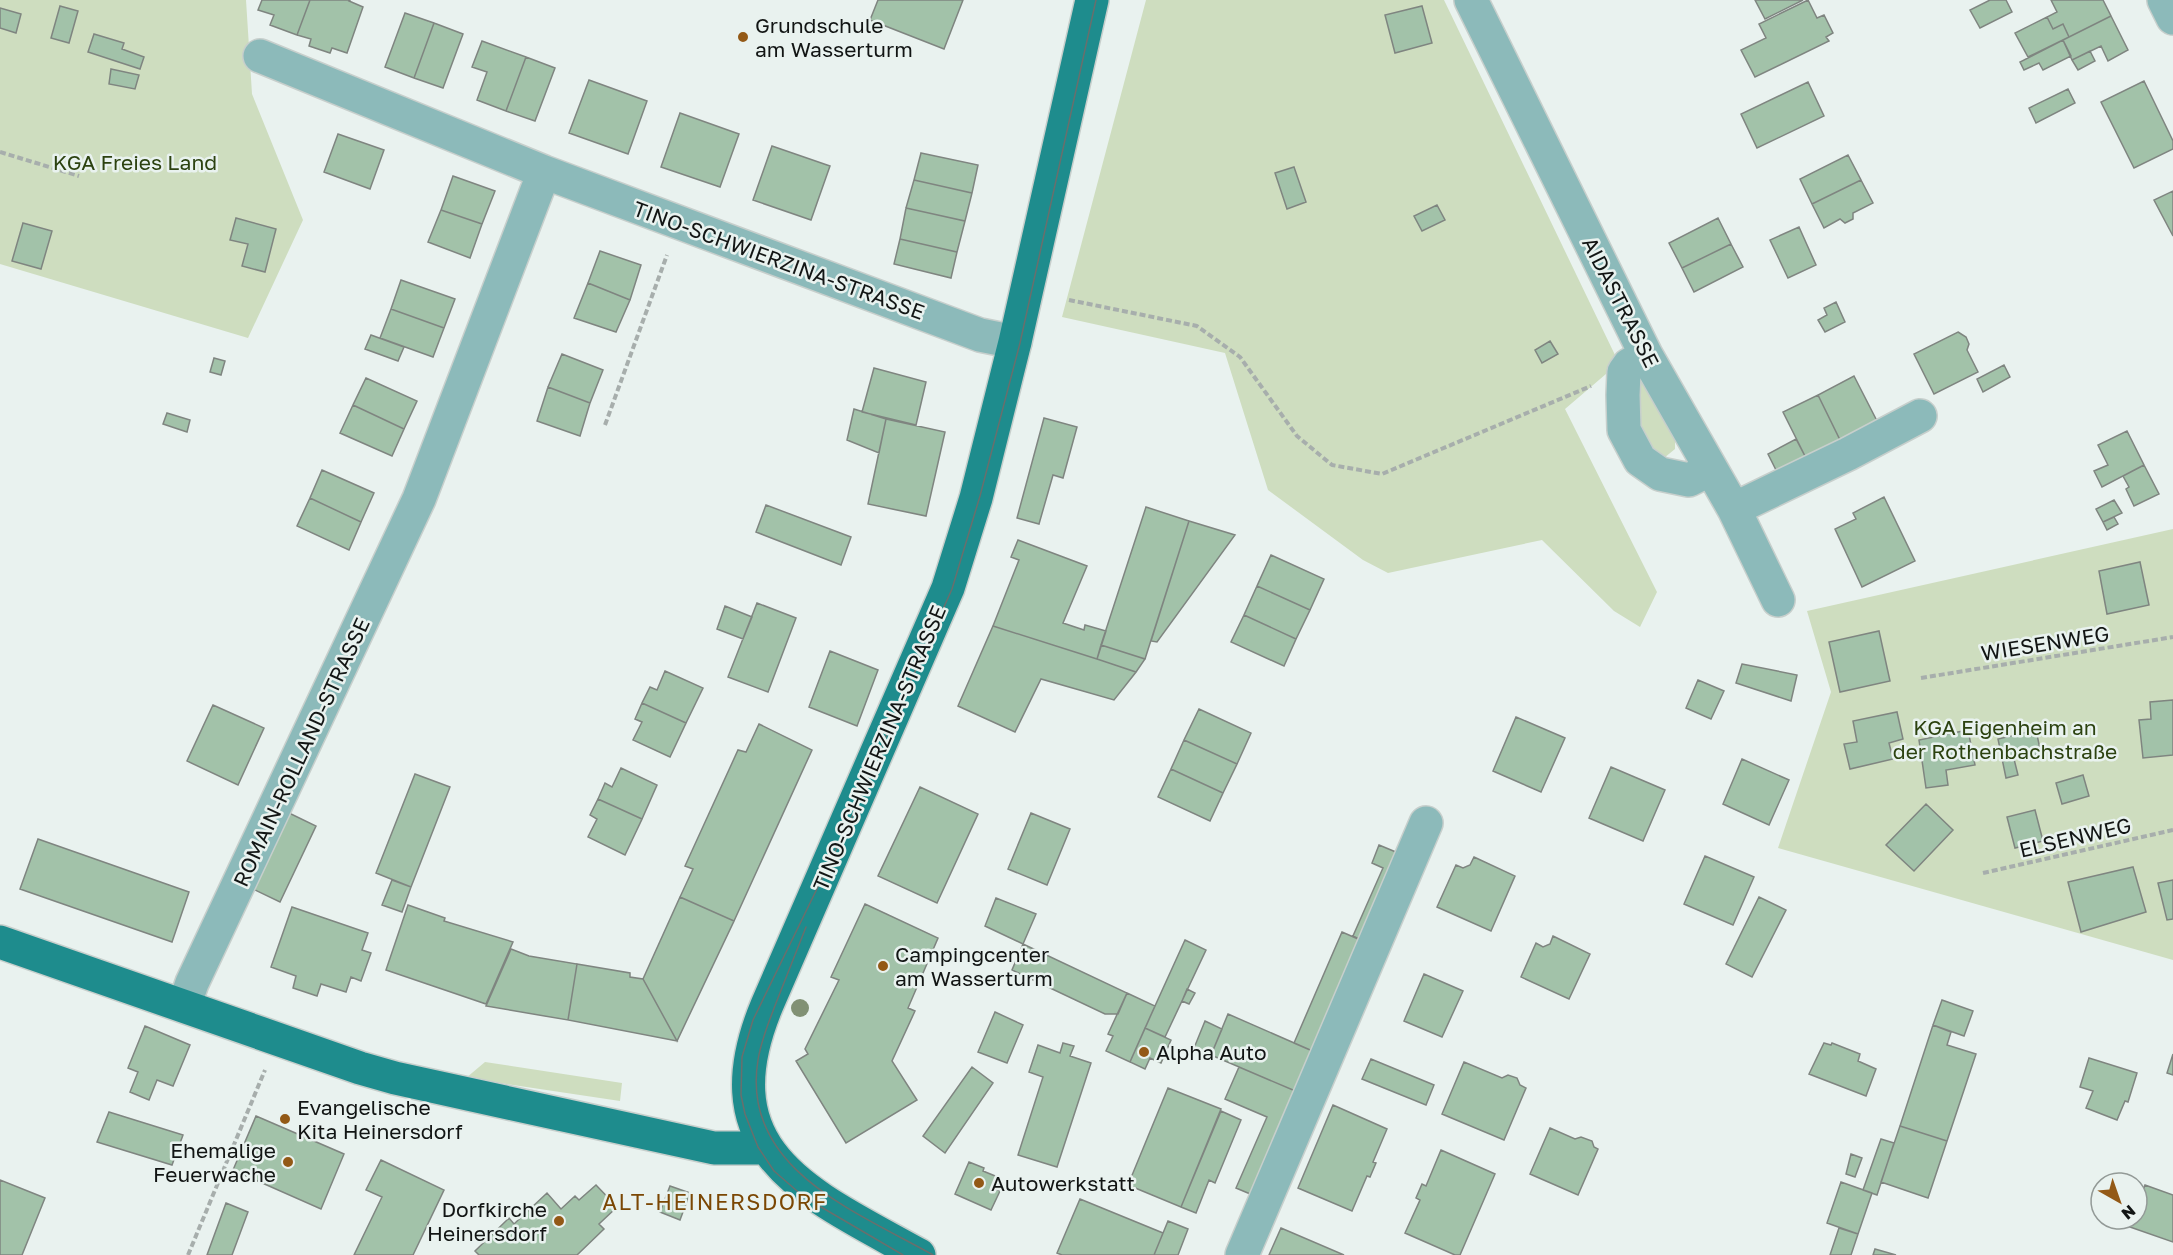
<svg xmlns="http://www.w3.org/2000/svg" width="2173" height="1255" viewBox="0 0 2173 1255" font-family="'Golos Text',sans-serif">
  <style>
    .green { fill: #ceddbf }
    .building { fill: #a2c2a9; stroke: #7f8580; stroke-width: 1.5 }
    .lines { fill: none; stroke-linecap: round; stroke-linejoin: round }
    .minor-casing { stroke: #c7cfcc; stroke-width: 36 }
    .major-casing { stroke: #c7cfcc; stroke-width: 36 }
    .path { stroke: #a7aeac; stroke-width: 4; stroke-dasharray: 6 3; stroke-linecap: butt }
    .minor { stroke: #8cbaba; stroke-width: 33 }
    .major { stroke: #1e8c8d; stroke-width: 33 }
    .tram { stroke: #696f6d; stroke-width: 1.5 }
    .tree { fill: #819174 }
    .poi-dot { fill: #935916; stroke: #e9f2ef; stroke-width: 2 }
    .labels { text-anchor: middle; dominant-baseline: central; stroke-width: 5; stroke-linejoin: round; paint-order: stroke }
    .poi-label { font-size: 21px; fill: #121514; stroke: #e9f2ef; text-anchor: start }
    .park-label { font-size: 21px; fill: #2c4210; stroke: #e9f2ef }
    .street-label { font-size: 21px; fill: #121514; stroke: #e9f2ef }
    .neighbourhood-label { font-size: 22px; letter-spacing: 1.5px; fill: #7b4704; stroke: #e9f2ef }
  </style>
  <rect width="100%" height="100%" fill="#e9f2ef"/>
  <!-- green -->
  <path class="green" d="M0 0H246L252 94 303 220 248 338 0 264Z
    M1146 0H1444L1615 355 1613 368 1565 409 1657 592 1640 627 1614 611 1542 540 1388 573 1363 560 1268 490 1225 353 1062 317Z
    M1638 375 1642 377 1675 435V449L1664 458 1658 459 1640 438Z
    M2173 529V960L1778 848 1831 692 1807 611Z
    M485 1062 622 1083 620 1101 466 1078Z"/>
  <!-- building -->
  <path class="building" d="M262 0H310L297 35 270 25 274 15 258 10Z
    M310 0H350L349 1 363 7 347 53 332 48 330 53 309 46 311 39 297 35Z
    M878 0H963L944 49 870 20Z
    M1755 0H1803L1765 19Z
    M1808 0 1817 18 1824 15 1833 33 1826 37 1829 41 1755 77 1741 50 1766 38 1759 24Z
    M1990 0H2006L2012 12 1980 28 1970 10Z
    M2051 0H2103L2111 16 2069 37 2063 24 2053 29 2047 17 2057 12Z
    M60 6 78 11 69 43 51 38Z
    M1422 6 1432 43 1395 53 1385 15Z
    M0 8 21 14 16 33 0 28Z
    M405 13 434 23 414 78 385 67Z
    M2111 16 2128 50 2108 61 2101 46 2072 60 2063 40Z
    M2047 17 2053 29 2063 24 2069 37 2028 57 2015 33Z
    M434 23 463 34 443 88 414 78Z
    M94 34 124 43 122 49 144 57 140 69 88 52Z
    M2063 40 2071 56 2043 70 2039 63 2024 70 2020 62Z
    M482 41 526 57 506 111 477 100 487 72 472 67Z
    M2090 51 2095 61 2078 70 2072 60Z
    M526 57 555 68 535 121 506 111Z
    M111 69 139 75 135 89 109 84Z
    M589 80 647 101 628 154 569 133Z
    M2144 81 2173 141V149L2134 168 2101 102Z
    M1808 82 1824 116 1757 148 1741 114Z
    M2068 89 2075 103 2036 123 2029 108Z
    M680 113 739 134 720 187 661 167Z
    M338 134 384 150 370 189 324 172Z
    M772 146 830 166 811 220 753 200Z
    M921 153 978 165 972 193 914 180Z
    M1848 155 1861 180 1812 204 1800 179Z
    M1294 167 1306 202 1287 209 1275 173Z
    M453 176 495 191 482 224 441 210Z
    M914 180 972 193 965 221 906 208Z
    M1861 180 1873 203 1853 213V219L1845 223 1840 219 1824 228 1812 204Z
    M2173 191V236L2154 200Z
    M1437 205 1445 220 1422 231 1414 216Z
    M906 208 965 221 957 252 900 239Z
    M441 210 482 224 470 258 428 242Z
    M236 218 276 229 265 272 242 266 248 244 230 240Z
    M1718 218 1731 244 1682 268 1669 243Z
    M23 223 52 231 41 269 12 261Z
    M1799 227 1816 265 1788 278 1770 240Z
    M900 239 957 252 951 278 894 264Z
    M1731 244 1743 267 1694 292 1682 268Z
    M600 251 641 265 630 300 588 283Z
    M401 280 455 299 444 328 391 309Z
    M588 283 630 300 616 332 574 318Z
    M1836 302 1845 322 1825 332 1818 320 1827 315 1824 308Z
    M391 309 444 328 433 357 380 338Z
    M1958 332 1966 337 1969 344 1967 350 1978 372 1934 394 1914 354Z
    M371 335 404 347 398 361 365 349Z
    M1550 341 1558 354 1542 363 1535 350Z
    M562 354 603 370 590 403 548 387Z
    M214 358 225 361 221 375 210 372Z
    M2004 365 2010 377 1983 392 1977 379Z
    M874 368 926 382 916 425 862 412Z
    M1854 376 1878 423 1841 442 1818 395Z
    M366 378 417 401 404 429 353 405Z
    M548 387 590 403 580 436 537 421Z
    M1818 395 1841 442 1807 460 1783 412Z
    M353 405 404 429 392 456 340 433Z
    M854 409 886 419 879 453 847 440Z
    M167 413 190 420 187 432 163 424Z
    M1044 418 1077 427 1063 478 1053 475 1039 524 1017 518Z
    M886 419 945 432 926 516 868 504Z
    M2127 431 2144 465 2102 487 2094 471 2108 465 2098 445Z
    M1796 439 1807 460 1778 474 1768 454Z
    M2144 465 2159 494 2134 506 2126 489 2129 487 2123 476Z
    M322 470 374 493 361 522 310 498Z
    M1884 497 1915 561 1862 587 1835 529 1856 519 1853 513Z
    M310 498 361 522 349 550 297 526Z
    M2114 500 2122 513 2103 522 2096 509Z
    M766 505 851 537 841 565 756 532Z
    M1146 507 1189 521 1145 659 1101 645Z
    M2114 517 2118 524 2107 530 2103 522Z
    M1189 521 1235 535 1157 642 1151 641Z
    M1018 540 1087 566 1063 623 1084 630 1085 625 1106 631 1097 659 993 626 1019 560 1011 557Z
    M1271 555 1324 579 1310 610 1257 586Z
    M2140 562 2149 605 2107 614 2099 571Z
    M1257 586 1310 610 1296 639 1244 615Z
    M757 603 796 618 768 692 728 677Z
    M725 606 752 617 743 639 717 629Z
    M1244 615 1296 639 1284 666 1231 642Z
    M993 626 1097 659 1136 672 1114 700 1041 679 1015 732 958 706Z
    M1879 631 1890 681 1840 692 1829 642Z
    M1101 645 1145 659 1136 672 1097 659Z
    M830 651 878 670 857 726 809 707Z
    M1742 664 1797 675 1791 701 1736 683Z
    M665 671 703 688 686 723 642 703 650 687 657 690Z
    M1698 680 1724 691 1711 719 1686 708Z
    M2173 700V755L2143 758 2139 720 2151 719 2150 702Z
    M642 703 686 723 670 757 633 740 642 722 635 719Z
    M213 705 264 728 238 785 187 761Z
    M1199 709 1251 733 1237 764 1184 740Z
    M1897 712 1903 739 1889 743 1893 759 1850 769 1844 744 1857 742 1853 721Z
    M1516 717 1565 738 1541 792 1493 771Z
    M759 724 812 750 734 921 680 897 693 869 685 866 738 750 746 752Z
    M1968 730 1975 765 1946 770 1948 785 1926 788 1919 740Z
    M2036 730 2041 754 2014 759 2018 775 2006 778 1998 739Z
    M1184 740 1237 764 1223 793 1171 769Z
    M1742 759 1789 780 1769 825 1723 804Z
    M1611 767 1665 790 1643 841 1589 818Z
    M621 768 657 785 642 819 598 799 605 783 612 787Z
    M1171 769 1223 793 1210 821 1158 797Z
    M415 774 450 787 411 887 376 873Z
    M2083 775 2089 796 2062 804 2056 783Z
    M920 787 978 814 937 903 878 876Z
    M598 799 642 819 625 855 588 837 597 819 590 815Z
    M1926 804 1953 830 1914 871 1886 845Z
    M2035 810 2043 841 2015 848 2007 817Z
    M289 813 316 826 280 902 253 889Z
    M1031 813 1070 829 1047 885 1008 869Z
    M38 839 189 892 172 942 20 889Z
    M1379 845 1403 855 1365 942 1353 936 1383 868 1372 863Z
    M1705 856 1754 877 1733 925 1684 904Z
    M1474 857 1515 876 1491 931 1437 907 1456 865 1463 868 1470 865Z
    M2133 867 2146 912 2081 932 2068 882Z
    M392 880 411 887 402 912 382 905Z
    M2173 880V919L2167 920 2158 883Z
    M680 897 734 921 677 1041 643 979Z
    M1759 897 1786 910 1752 977 1726 964Z
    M996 898 1036 914 1023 944 985 926Z
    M865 904 938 938 908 1008 915 1011 892 1061 917 1100 846 1143 796 1061 808 1054 805 1049 839 980 831 977Z
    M408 905 445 918 444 921 513 942 486 1004 386 970Z
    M292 907 368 933 362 950 371 953 361 981 351 977 346 992 321 984 317 996 293 988 296 976 271 967Z
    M1342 932 1365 942 1317 1053 1294 1043Z
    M1553 936 1590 954 1569 999 1521 977 1536 943 1543 947 1550 944Z
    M1185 940 1206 950 1165 1037 1145 1028Z
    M1023 944 1127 993 1118 1014H1105L1012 970Z
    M511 949 529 956 577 964 568 1020 486 1006Z
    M577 964 630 973V977L643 979 677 1041 568 1020Z
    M1424 974 1463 991 1442 1037 1404 1021Z
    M1187 989 1195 993 1189 1004 1182 1001Z
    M1127 993 1155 1006 1130 1062 1106 1051 1113 1036 1108 1034Z
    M1942 1000 1973 1011 1964 1036 1933 1025Z
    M995 1012 1023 1025 1007 1063 978 1052Z
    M1228 1014 1317 1053 1300 1093 1211 1055Z
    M1205 1021 1222 1029 1211 1055 1194 1048Z
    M1933 1025 1951 1032 1947 1045 1976 1054 1947 1141 1900 1126Z
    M145 1026 190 1045 173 1086 157 1080 149 1100 130 1092 138 1072 128 1068Z
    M1145 1028 1171 1040 1161 1063 1150 1058 1145 1069 1130 1062Z
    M1063 1043 1074 1046 1070 1056 1091 1063 1057 1167 1018 1155 1043 1077 1029 1072 1038 1045 1060 1053Z
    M1824 1043 1831 1045 1832 1043 1860 1054 1858 1061 1876 1069 1866 1096 1809 1074Z
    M2173 1054V1075L2167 1073Z
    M2089 1058 2137 1073 2128 1102 2125 1101 2117 1120 2086 1108 2093 1091 2080 1087Z
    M1371 1059 1434 1085 1426 1105 1362 1079Z
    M1464 1062 1502 1078 1508 1075 1517 1078 1520 1085 1526 1088 1504 1140 1442 1114Z
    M972 1067 993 1083 945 1153 923 1136Z
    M1239 1067 1300 1093 1255 1196 1236 1188 1267 1117 1225 1099Z
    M1168 1088 1221 1109 1181 1207 1128 1185Z
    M1333 1105 1387 1129 1373 1162 1376 1163 1370 1177 1367 1176 1352 1211 1298 1188Z
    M1221 1111 1241 1120 1215 1183 1209 1180 1196 1213 1181 1207Z
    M109 1112 183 1135 172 1165 97 1142Z
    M256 1116 344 1154 321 1209 233 1170Z
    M1900 1126 1947 1141 1928 1198 1881 1182Z
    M1550 1128 1575 1139 1581 1137 1592 1141 1594 1147 1598 1149 1578 1195 1530 1174Z
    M1881 1139 1894 1143 1877 1195 1863 1190Z
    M1441 1150 1495 1174 1460 1255H1455L1405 1233 1420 1200 1416 1198 1422 1184 1426 1186Z
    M1851 1154 1862 1158 1855 1177 1846 1174Z
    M381 1160 444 1190 413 1255H354L382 1197 366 1190Z
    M969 1162 984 1168 983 1171 1000 1178 995 1189 1000 1191 991 1210 955 1194Z
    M0 1180 45 1198 22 1255H0Z
    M1841 1182 1872 1193 1858 1234 1827 1223Z
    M596 1185 617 1207 599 1224 604 1229 577 1255H479L475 1251 509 1218 514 1224 547 1193 561 1209 575 1196 579 1200Z
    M2145 1185 2173 1195V1242L2130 1227 2133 1219H2137V1208Z
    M670 1186 690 1193 680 1220 660 1212Z
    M1080 1199 1163 1233 1154 1255H1062L1057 1253Z
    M226 1203 248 1212 232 1255H207Z
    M1168 1221 1188 1229 1178 1255H1154Z
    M1281 1228 1344 1255H1269Z
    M1839 1228 1858 1234 1851 1255H1830Z
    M1875 1249 1896 1255H1873Z"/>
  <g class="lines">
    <defs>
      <path id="minor" d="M1471 0 1646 355 1734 509 1778 600
        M2164 0 2173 18
        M260 56 544 172 980 335 1015 342
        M1646 355 1629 365 1624 372 1623 395 1624 430 1640 460 1660 474 1689 480 1711 469
        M1734 509 1848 454 1920 416
        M184 1006 192 983 419 499 544 172
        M1242 1255 1426 823"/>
      <path id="major" d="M0 942 360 1068 395 1078 714 1148H767
        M919 1255C810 1194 705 1154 767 1005L948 588 976 498 1015 342 1092 0"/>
    </defs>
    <!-- minor casing -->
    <use href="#minor" class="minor-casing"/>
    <!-- major casing -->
    <use href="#major" class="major-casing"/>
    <!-- path -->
    <path class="path" d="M0 152 79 176
      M1069 300 1197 326 1240 357 1297 436 1332 465 1382 474 1591 386
      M605 425 667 255
      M1921 678 2173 637
      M1983 873 2173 830
      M188 1255 265 1070"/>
    <!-- minor -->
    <use href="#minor" class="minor"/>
    <!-- major -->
    <use href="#major" class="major"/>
    <!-- tram -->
    <path class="tram" d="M806 927C796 952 786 978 776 1003 769 1022 761 1040 758 1060 740 1169 857 1212 933 1255
      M903 1255 804 1197 774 1171 758 1147 745 1114 741 1095 742 1057 753 1020 851 819 875 761 952 589 980 496 1020 343 1096 0"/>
  </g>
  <!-- trees -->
  <circle class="tree" cx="800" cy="1008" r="9"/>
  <!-- markers -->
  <g class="poi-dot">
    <circle cx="743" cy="37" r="6"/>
    <circle cx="883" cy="966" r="6"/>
    <circle cx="1144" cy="1052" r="6"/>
    <circle cx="285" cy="1119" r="6"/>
    <circle cx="288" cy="1162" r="6"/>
    <circle cx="979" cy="1183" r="6"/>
    <circle cx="559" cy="1221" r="6"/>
  </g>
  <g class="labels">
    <!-- poi labels -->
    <g class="poi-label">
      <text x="755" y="25">Grundschule<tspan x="755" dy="24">am Wasserturm</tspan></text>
      <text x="895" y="954">Campingcenter<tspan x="895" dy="24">am Wasserturm</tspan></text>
      <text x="1156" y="1052">Alpha Auto</text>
      <text x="297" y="1107">Evangelische<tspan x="297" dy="24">Kita Heinersdorf</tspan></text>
      <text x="276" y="1150" text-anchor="end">Ehemalige<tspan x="276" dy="24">Feuerwache</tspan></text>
      <text x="991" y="1183">Autowerkstatt</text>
      <text x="547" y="1209" text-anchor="end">Dorfkirche<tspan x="547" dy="24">Heinersdorf</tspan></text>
    </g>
    <!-- park labels -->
    <g class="park-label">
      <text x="135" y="162">KGA Freies Land</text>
      <text x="2005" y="727">KGA Eigenheim an<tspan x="2005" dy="24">der Rothenbachstraße</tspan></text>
    </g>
    <!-- street labels -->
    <g class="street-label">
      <text transform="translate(779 260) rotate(20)">TINO-SCHWIERZINA-STRASSE</text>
      <text transform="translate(1621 302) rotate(63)">AIDASTRASSE</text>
      <text transform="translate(2045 643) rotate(-9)">WIESENWEG</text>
      <text transform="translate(879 748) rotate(-67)">TINO-SCHWIERZINA-STRASSE</text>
      <text transform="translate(301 752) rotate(-65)">ROMAIN-ROLLAND-STRASSE</text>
      <text transform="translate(2075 837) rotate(-13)">ELSENWEG</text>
    </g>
    <!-- neighbourhood labels -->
    <g class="neighbourhood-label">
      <text x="715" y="1201">ALT-HEINERSDORF</text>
    </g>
  </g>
  <!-- north arrow -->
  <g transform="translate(2119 1201) rotate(140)"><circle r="28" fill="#e9f2ef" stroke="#939a97" stroke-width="1.5"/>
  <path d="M0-4.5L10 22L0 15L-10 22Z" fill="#935916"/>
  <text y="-9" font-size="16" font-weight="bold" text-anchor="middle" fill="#121514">N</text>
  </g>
</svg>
